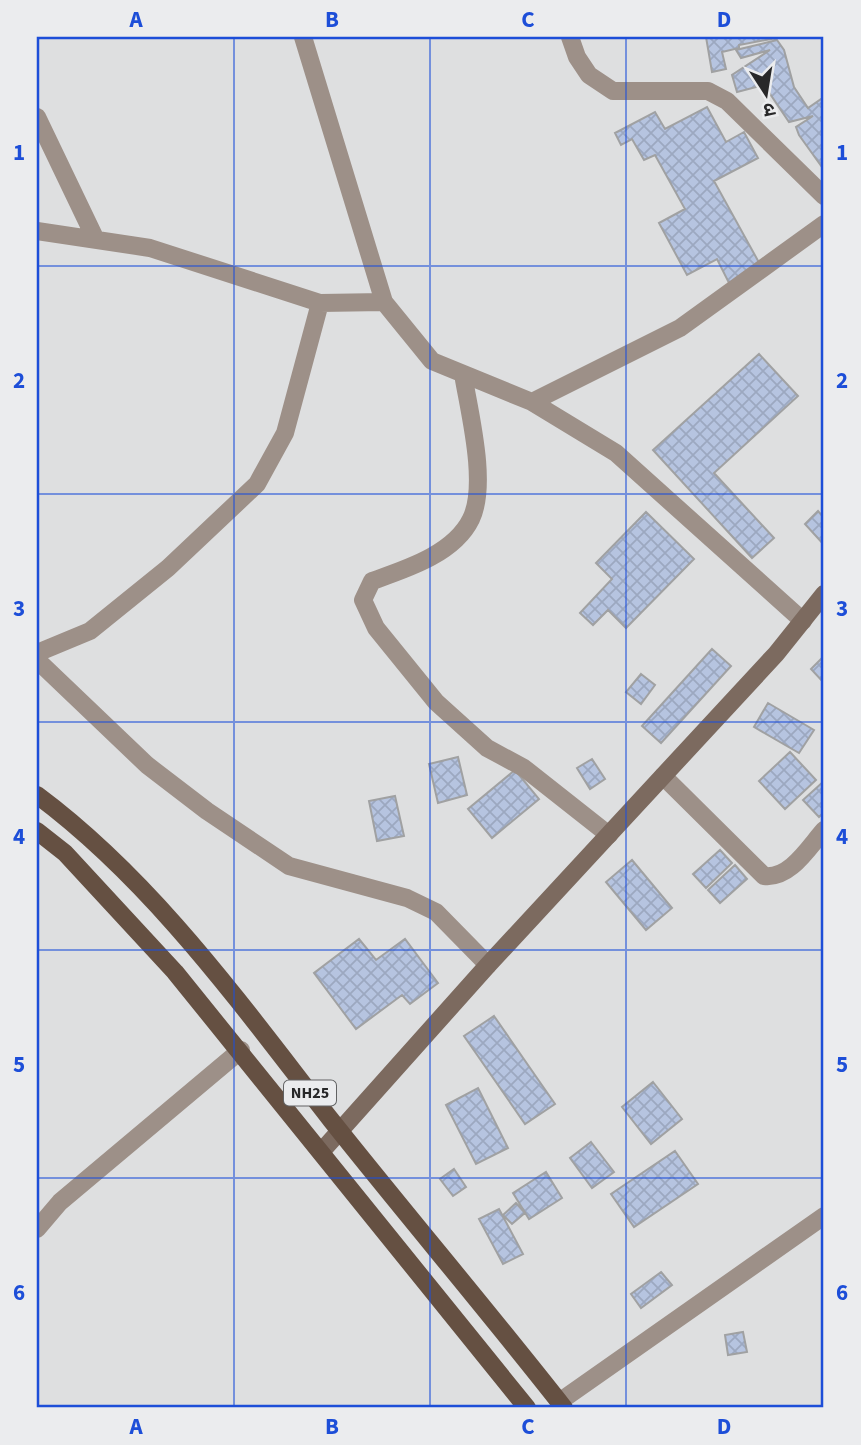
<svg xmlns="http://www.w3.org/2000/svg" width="861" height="1445" viewBox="0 0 861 1445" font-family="'Source Sans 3','Noto Sans Devanagari',sans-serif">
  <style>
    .building { fill: url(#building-cross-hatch); stroke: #a0a1a2; stroke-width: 2 }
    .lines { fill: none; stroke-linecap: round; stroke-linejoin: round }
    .street { stroke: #9d9088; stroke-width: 18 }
    .secondary { stroke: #7c6a5f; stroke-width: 18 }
    .primary { stroke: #655042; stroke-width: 18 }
    .grid { fill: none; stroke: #1d4ed8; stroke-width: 2; stroke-opacity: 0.55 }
    .labels { text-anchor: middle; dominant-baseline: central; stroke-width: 5; stroke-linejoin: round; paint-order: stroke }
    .shield { fill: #ebecee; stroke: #626364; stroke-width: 2 }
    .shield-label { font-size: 16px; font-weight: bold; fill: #282829 }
    .neatline { fill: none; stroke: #1d4ed8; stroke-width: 2.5 }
    .grid-label { font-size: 23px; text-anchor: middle; font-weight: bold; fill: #1d4ed8 }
  </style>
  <defs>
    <pattern id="building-cross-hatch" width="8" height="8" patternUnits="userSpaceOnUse" patternTransform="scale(1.75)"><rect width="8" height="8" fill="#b6c4e0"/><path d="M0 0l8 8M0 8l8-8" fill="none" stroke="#9ca8c0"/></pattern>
  </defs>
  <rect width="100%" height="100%" fill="#dedfe0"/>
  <!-- building -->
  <path class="building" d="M706 37H775L776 38 739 45V48L722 52 726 69 712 72Z
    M777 40 784 50 794 87 808 108 824 97V170L799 135 796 127 813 116 789 122 764 85 737 92 732 75 770 50 741 58 736 50Z
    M707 107 726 142 744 132 758 158 714 181 762 268 730 285 717 259 687 275 659 223 685 209 655 155 644 160 632 139 621 145 615 133 655 112 665 129Z
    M759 354 798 396 714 473 774 538 752 558 653 450Z
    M818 511 824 518V545L805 524Z
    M646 512 694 559 626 628 608 610 593 625 580 613 612 579 596 563Z
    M712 649 731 666 661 743 642 726Z
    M824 656V683L811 669Z
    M641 674 655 685 641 704 626 692Z
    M768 703 814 730 799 753 754 727Z
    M790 752 816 780 785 809 759 781Z
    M458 757 467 795 438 803 429 764Z
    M592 759 605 779 590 789 577 768Z
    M515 770 539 799 492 838 468 809Z
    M824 781V812L819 817 803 800Z
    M395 796 404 836 377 841 369 801Z
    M720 850 732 863 706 888 693 874Z
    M632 860 672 908 646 930 606 882Z
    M735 865 747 879 720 903 708 890Z
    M359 939 376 960 405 939 438 983 410 1004 402 995 356 1029 314 973Z
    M494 1016 555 1104 525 1124 464 1036Z
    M653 1082 682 1119 651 1144 622 1107Z
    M478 1088 508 1148 476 1164 446 1105Z
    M591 1142 614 1172 592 1188 570 1158Z
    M675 1151 698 1184 634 1227 611 1194Z
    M454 1169 466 1187 453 1196 440 1179Z
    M546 1172 562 1198 529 1219 513 1193Z
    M516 1203 525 1213 512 1224 503 1215Z
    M499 1209 523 1254 503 1264 479 1219Z
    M661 1272 672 1285 641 1308 631 1294Z
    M743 1332 747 1352 728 1355 725 1335Z"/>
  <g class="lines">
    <!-- street -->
    <path class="street" d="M303 37 384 302 432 361 532 402 616 453 803 621
      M570 37 577 57 589 75 613 91H708L727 101 824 196
      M37 117 95 238
      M37 231 150 248 320 303 384 302
      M463 374C469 411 488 484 471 519 454 554 406 569 372 581L363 600 376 628 436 702 487 748 524 768 609 835
      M532 402 680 328 824 224
      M37 653 90 631 168 568 257 484 285 433 320 303
      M37 660 147 765 207 811 289 866 407 898 436 912 488 965
      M663 776 764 876C790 879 808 848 824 830
      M37 1229 60 1202 241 1050
      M559 1402 824 1216"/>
    <!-- secondary -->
    <path class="secondary" d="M321 1152 488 965 776 654 824 594"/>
    <!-- primary -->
    <path class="primary" d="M37 795C154 882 242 1006 331 1120 408 1217 488 1311 564 1408
      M37 831 65 853 175 972 527 1408"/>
  </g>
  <!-- grid -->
  <path class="grid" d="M234 37V1408M430 37V1408M626 37V1408M37 266H824M37 494H824M37 722H824M37 950H824M37 1178H824"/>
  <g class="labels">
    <!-- shield labels -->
    <rect class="shield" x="284" y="1080.5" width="52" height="25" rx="5"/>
    <g class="shield-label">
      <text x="310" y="1093">NH25</text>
    </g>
  </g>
  <!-- border -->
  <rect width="861" height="1445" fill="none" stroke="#ebecee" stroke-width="77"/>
  <!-- north arrow -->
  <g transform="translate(766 94) rotate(168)" stroke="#ebecee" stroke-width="5" paint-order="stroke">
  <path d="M0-5L12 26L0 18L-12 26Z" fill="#282829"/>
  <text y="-10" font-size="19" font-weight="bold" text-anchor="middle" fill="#282829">उ</text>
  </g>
  <rect x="38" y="38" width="784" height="1368" class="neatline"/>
  <g class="grid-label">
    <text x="136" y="27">A</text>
    <text x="332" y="27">B</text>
    <text x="528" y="27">C</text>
    <text x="724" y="27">D</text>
    <text x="19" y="160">1</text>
    <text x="842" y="160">1</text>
    <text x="19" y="388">2</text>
    <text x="842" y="388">2</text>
    <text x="19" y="616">3</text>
    <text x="842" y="616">3</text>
    <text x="19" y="844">4</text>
    <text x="842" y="844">4</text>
    <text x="19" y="1072">5</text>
    <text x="842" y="1072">5</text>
    <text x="19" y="1300">6</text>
    <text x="842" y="1300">6</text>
    <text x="136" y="1434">A</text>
    <text x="332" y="1434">B</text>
    <text x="528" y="1434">C</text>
    <text x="724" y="1434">D</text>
  </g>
</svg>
